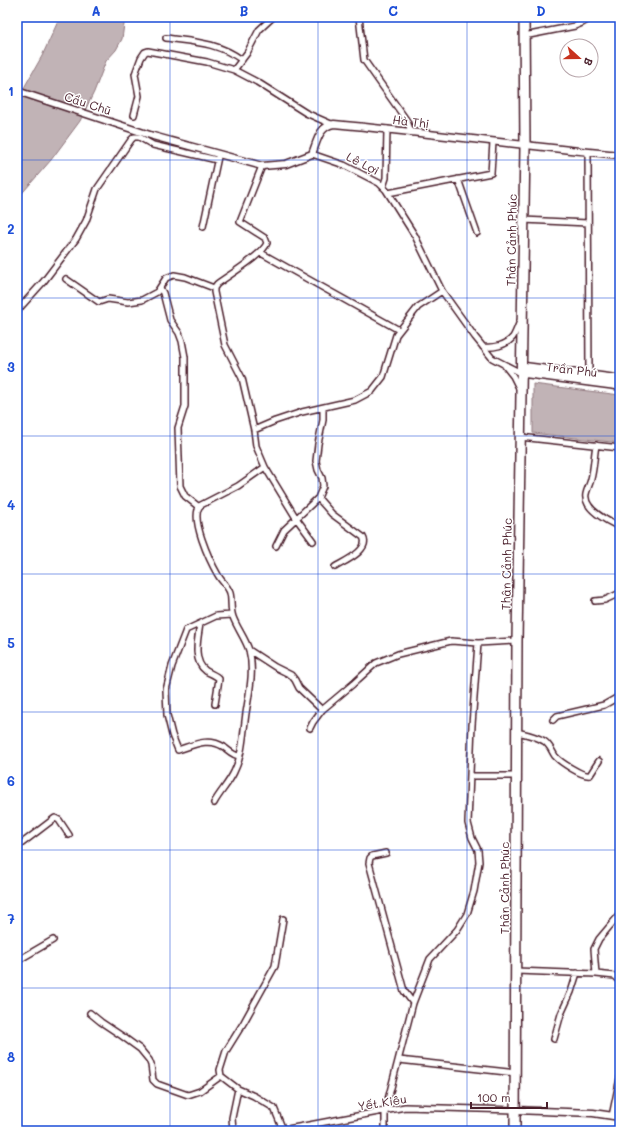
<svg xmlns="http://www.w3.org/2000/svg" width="637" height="1148" viewBox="0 0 637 1148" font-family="Mali,sans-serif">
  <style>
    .water { fill: #c1b3b6; stroke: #91787e }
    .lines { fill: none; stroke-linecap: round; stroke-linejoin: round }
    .minor-casing { stroke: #4a1f2b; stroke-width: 8 }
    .tertiary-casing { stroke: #4a1f2b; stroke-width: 9 }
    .secondary-casing { stroke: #4a1f2b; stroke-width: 10 }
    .trunk-casing { stroke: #4a1f2b; stroke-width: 12 }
    .minor { stroke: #fff; stroke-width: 5 }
    .tertiary { stroke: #fff; stroke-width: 6 }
    .secondary { stroke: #fff; stroke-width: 7 }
    .trunk { stroke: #fff; stroke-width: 9 }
    .grid { fill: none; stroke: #1d4ed8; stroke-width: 1; stroke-opacity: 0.55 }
    .labels { text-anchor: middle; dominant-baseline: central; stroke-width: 3; stroke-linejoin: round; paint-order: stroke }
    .street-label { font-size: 12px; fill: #4a1f2b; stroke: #fff }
    .neatline { fill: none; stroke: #1d4ed8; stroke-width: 1.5 }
    .grid-label { font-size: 13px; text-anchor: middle; font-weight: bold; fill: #1d4ed8 }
  </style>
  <rect width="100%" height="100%" fill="#fff"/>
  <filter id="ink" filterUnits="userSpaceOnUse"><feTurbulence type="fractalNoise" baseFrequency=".025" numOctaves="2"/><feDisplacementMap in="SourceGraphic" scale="8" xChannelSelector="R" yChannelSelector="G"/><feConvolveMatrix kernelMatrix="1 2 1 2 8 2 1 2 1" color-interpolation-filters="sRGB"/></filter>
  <g filter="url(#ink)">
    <!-- water -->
    <path class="water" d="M60 17H125L122 39 116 50 106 61 94 92 80 121 51 160 17 199V100L42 56Z
      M533 384 620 395V443L533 433Z"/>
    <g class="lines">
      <defs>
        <path id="minor" d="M359 17 364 60 407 121 411 132
          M524 36 575 26 582 23 592 17
          M166 38C194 42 217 42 242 60
          M234 70 247 53 259 30 273 17
          M134 115 139 96 135 74 141 58 145 52 148 51 207 62 234 70 257 82 306 113 331 124
          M588 152 589 377
          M312 154 344 165 379 183 386 190 415 236 442 291 475 337 492 358 521 373
          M262 166 240 222 265 238 267 243C263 255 229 275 217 284L214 288V292L225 345 242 378 254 430 256 446 265 467 296 518 313 541
          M458 179 477 233
          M383 187 386 178 387 129
          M388 193 491 173 493 142
          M523 220 588 223
          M203 227 218 157
          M261 253 399 330
          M66 279 99 302 108 299 128 302 142 300 157 292 166 278 174 275 185 277 214 288
          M160 288 163 293 170 320 179 333 182 341 185 357V406L178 428 180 486 185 496 199 507
          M17 311 44 281 76 239 86 221 97 189 131 140 134 137H139L153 145 217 160
          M483 347C493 348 506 346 513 337 516 332 518 326 520 321
          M505 366 513 376 519 388
          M254 430 275 421 302 412 355 400 372 391 383 377 396 335 418 307 442 291
          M520 437 620 448
          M596 445C594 456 594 468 591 479 590 484 587 489 586 494 583 509 609 522 620 527
          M318 498 332 514 363 537C371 550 343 562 335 567
          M276 546 284 530 318 498 323 486 322 478 318 470 316 461 318 444 323 420V408
          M595 601 605 600 620 593
          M232 615 216 616 186 630 172 666 166 690 167 715 172 735 178 750C194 745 208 737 224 747 229 751 234 756 240 756
          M200 624C198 638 192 661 206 671 211 674 216 675 219 679L215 704
          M249 650 275 667 291 675 295 680 299 688 322 710
          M553 720 557 716 604 705 620 696
          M310 728 313 722 322 710 353 684 376 663 398 654 451 641 478 643 517 641
          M517 732C526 734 536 736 544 741 550 745 551 750 555 756 560 762 583 777 590 775L599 761
          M470 776H517
          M214 803C220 792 229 783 234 772 244 752 243 729 247 707 250 689 254 668 249 650 245 638 237 628 233 617 230 609 232 600 230 593 228 586 221 581 218 575 211 563 188 516 201 505L238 486 265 467
          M17 847 55 818 59 820 69 835
          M386 853 372 856 370 858 369 863 404 991 413 1003
          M17 961 53 940
          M516 971 596 974 615 976 620 981
          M596 974 594 949 599 939 620 914
          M90 1013 101 1022 122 1036 140 1049 149 1060 151 1065 153 1080 157 1084 188 1095 200 1091 221 1076
          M554 1039 561 1014 571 992 577 973
          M399 1060 516 1073
          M612 1116 620 1078
          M283 1130 274 1108 254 1096 238 1089 221 1076 220 1070 226 1051 244 1022 275 966 283 919
          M233 1131 232 1118 238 1089
          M277 1131 405 1107 515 1110
          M385 1131V1111L413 1003 430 959 457 930 467 914 474 891 479 862 478 850 472 838 468 823 472 725 478 643"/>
        <path id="tertiary" d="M17 91 153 136 262 166 286 164 312 154C317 142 319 126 334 124 429 133 524 146 620 155
          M515 1110 593 1113 620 1117"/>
        <path id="secondary" d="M521 366 620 379
          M521 373 620 386"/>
        <path id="trunk" d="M515 1131 517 641 525 146 524 17"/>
      </defs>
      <!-- minor casing -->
      <use href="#minor" class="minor-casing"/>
      <!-- tertiary casing -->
      <use href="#tertiary" class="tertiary-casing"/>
      <!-- secondary casing -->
      <use href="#secondary" class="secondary-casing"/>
      <!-- trunk casing -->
      <use href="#trunk" class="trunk-casing"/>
      <!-- minor -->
      <use href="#minor" class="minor"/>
      <!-- tertiary -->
      <use href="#tertiary" class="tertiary"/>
      <!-- secondary -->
      <use href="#secondary" class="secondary"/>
      <!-- trunk -->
      <use href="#trunk" class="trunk"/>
    </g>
  </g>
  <!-- grid -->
  <path class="grid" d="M170 17V1131M318 17V1131M467 17V1131M17 160H620M17 298H620M17 436H620M17 574H620M17 712H620M17 850H620M17 988H620"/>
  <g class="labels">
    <!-- street labels -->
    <g class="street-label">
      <text transform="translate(88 103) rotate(18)">Cầu Chũ</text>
      <text transform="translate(411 121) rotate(7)">Hà Thị</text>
      <text transform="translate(363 163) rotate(27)">Lê Lợi</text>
      <text transform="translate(511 240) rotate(-89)">Thân Cảnh Phúc</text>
      <text transform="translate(572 369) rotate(7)">Trần Phú</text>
      <text transform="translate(506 564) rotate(-89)">Thân Cảnh Phúc</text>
      <text transform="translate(504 888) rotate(-90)">Thân Cảnh Phúc</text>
      <text transform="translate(382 1102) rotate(-9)">Yết Kiêu</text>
    </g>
  </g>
  <!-- margin -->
  <rect width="637" height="1148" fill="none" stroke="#fff" stroke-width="44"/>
  <!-- north arrow -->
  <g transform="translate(579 58) rotate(111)"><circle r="19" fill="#ffffff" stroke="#b7a5aa"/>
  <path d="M0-3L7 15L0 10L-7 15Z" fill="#c8321e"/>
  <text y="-6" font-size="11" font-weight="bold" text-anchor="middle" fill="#4a1f2b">B</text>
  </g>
  <!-- scale -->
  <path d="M471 1102v6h76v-6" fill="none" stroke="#4a1f2b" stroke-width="2"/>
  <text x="477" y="1102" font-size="12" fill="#4a1f2b" stroke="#ffffff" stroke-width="3" paint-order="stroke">100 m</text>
  <rect x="22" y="22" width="593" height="1104" class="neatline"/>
  <g class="grid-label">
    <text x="96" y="16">A</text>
    <text x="244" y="16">B</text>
    <text x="393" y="16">C</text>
    <text x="541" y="16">D</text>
    <text x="11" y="96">1</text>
    <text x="11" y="234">2</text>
    <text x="11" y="372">3</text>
    <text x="11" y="510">4</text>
    <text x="11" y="648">5</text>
    <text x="11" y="786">6</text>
    <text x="11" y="924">7</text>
    <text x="11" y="1062">8</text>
  </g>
</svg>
